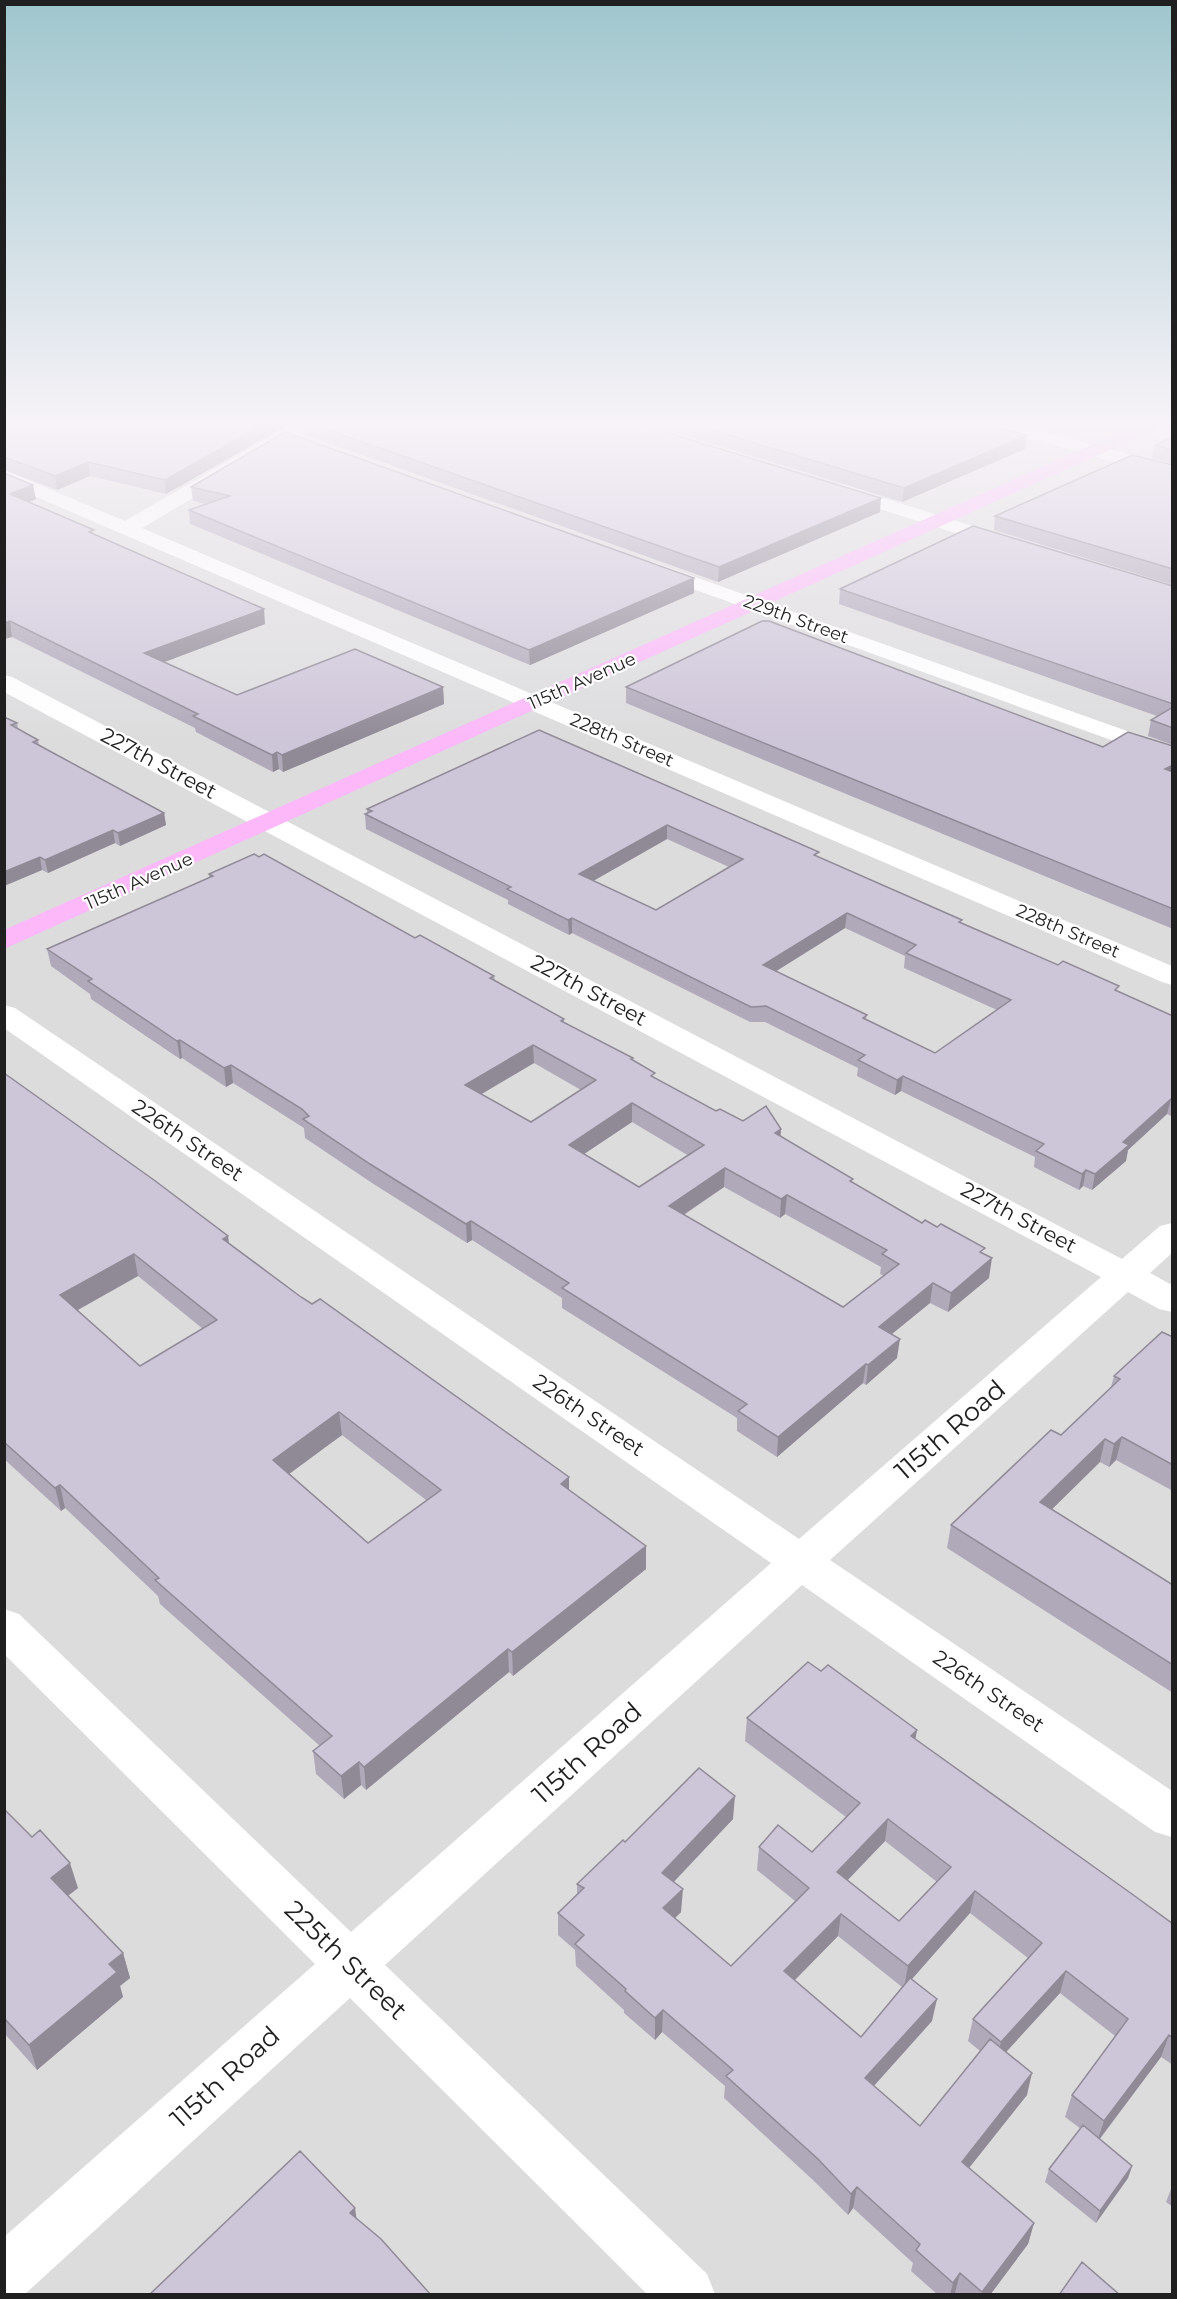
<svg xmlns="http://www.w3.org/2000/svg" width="1177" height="2299" viewBox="0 0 1177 2299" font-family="Montserrat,sans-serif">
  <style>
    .residential { fill: #dcdcdd }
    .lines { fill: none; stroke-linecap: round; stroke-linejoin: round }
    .street { fill: #fff; fill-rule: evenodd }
    .secondary { fill: #fcb8f9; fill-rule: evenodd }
    .wall { fill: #b0a9ba; fill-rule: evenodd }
    .shaded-wall { fill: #908a97 }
    .building { fill: #cdc5d8; stroke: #908a97; stroke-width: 1.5; fill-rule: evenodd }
    .labels { text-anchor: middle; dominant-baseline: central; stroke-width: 4.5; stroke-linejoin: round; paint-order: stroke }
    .far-street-label { font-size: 18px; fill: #1f1f1f; stroke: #fff }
    .street-label { font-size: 21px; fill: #1f1f1f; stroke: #fff }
    .near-street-label { font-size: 26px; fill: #1f1f1f; stroke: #fff }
  </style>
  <rect width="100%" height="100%" fill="#ede5f0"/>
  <!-- residential -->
  <path class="residential" d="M5 421 1172 422V2294H5Z"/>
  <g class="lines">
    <!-- street -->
    <path class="street" d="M298 421H319L316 425 142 528 1172 966V985L1162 982 4 483V470L125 521Z
      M978 421H1006L1172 466V478L981 425Z
      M1106 421 1172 422V432L1115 426 1109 425Z
      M839 484 1014 539 1017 543 1014 547H1000L832 494 829 490 832 486Z
      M653 562 1172 747V762L646 572 643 568 646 564Z
      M4 675 12 677 1122 1259 1160 1226 1172 1223V1253L1150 1273 1172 1285V1312L1159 1309 1128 1292 830 1560 1172 1791V1837L1155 1832 802 1585 385 1965 707 2274 715 2294H647L350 1998 25 2294H4V2237L315 1964 4 1654V1609L19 1614 351 1932 771 1563 4 1028V1005L15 1008 799 1539 1101 1277 4 692Z"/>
    <!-- secondary -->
    <path class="secondary" d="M1145 421H1168L1165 425 4 949V930Z"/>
  </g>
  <!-- wall -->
  <path class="wall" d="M16 421H294L166 494 90 476 57 490 4 470V426Z
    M303 421 880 512 718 582 304 434Z
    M638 421H971L1027 435 1025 449 902 502Z
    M1173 437V464L1152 458 1155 445Z
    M1173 465V585L994 530 995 516Z
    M4 473 36 499 29 502 95 534 265 624 164 662 237 695 443 687 444 704 283 772 279 769 273 772 196 732 195 728 12 637 4 639Z
    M191 487 694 578V593L530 665 190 524 189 510 206 504 193 501Z
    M1173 586V745L1148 736 1151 720 1157 716 839 604 840 589Z
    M626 687 1103 747 1173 746V929L626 703Z
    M4 717 17 723 18 728 38 740 39 745 164 813 166 825 120 846 115 843 48 873 42 870 4 886Z
    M539 730 818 857 961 923 1173 1016V1117L1167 1114 1128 1150 1126 1161 1092 1190 1083 1186 1079 1190 1034 1167 1035 1157 901 1091 895 1095 857 1076 858 1068 765 1022H750L572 933 569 935 508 904V900L366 829 365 814H367V809ZM667 839 729 867 656 910 593 881ZM845 928 905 956 904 968 997 1010 935 1053 866 1019 867 1015 776 971Z
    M209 874 415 938 494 976 495 980 564 1019V1022L633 1061 655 1078 716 1111 781 1136 852 1183 922 1223 984 1254 989 1278 948 1312 930 1303 892 1334 897 1358 866 1385 863 1383 777 1457 737 1431V1418L562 1308V1298L472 1240 467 1243 372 1183 305 1138 304 1128 233 1083 226 1087 182 1058 180 1059 91 999 90 994 51 966 47 949 209 878ZM534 1063 581 1090 531 1122 482 1094ZM632 1122 689 1156 639 1187 584 1154ZM724 1187 780 1218 785 1214 881 1267 880 1274 884 1276 843 1307 684 1215Z
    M4 1073 301 1297 569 1490 646 1569 513 1676 509 1672 366 1790 361 1785 344 1799 316 1774 313 1751 320 1746 160 1604 158 1596 65 1508 61 1511 4 1459ZM138 1276 203 1329 140 1366 78 1310ZM342 1435 426 1500 368 1543 289 1473Z
    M1173 1337V1491L1116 1460 1109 1467 1100 1462 1052 1509 1173 1585V1693L947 1548 951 1525 1061 1435 1111 1387 1114 1376Z
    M821 1671 917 1730 915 1739 1173 1924V2065L1161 2057 1100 2139 1132 2166 1128 2178 1096 2223 1045 2182 1049 2169 1081 2129 1065 2117 1072 2095 1115 2036 1060 1993 1006 2052 1027 2095 969 2168 1034 2223 1028 2244 990 2295H956L955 2293 954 2295H938L911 2271 913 2263 853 2208 848 2215 814 2181 724 2098 725 2086 662 2032 655 2040 624 2013V2010L576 1966 575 1950 558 1935V1913L577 1894V1884L625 1842 733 1819 674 1882 681 1912 675 1918 731 1966 795 1901 757 1870 759 1847 812 1852 846 1817 745 1741 747 1718ZM885 1841 937 1882 899 1921 848 1880ZM970 1913 1028 1958 973 2019 968 2041 980 2051 920 2126 874 2086 932 2021 912 1979ZM838 1936 902 1987 861 2037 795 1980Z
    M4 1809 78 1888 68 1896 123 1953 130 1978 120 1986 123 1997 37 2070 4 2033Z
    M1173 2184V2207L1166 2202Z"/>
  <!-- shaded-wall -->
  <path class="shaded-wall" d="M4 421H11L4 424Z
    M269 421H294L166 494 165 480Z
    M1027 435 1025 449 902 502 904 488Z
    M88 462 90 476 57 490 55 476Z
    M33 485 36 499 13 509 10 494Z
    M881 498 880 512 718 582 719 567Z
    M694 578V593L530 665 529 650Z
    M264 609 265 624 146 669 144 653Z
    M10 621 12 637 4 639V623Z
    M443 687 444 704 283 772 282 755Z
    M277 752 279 769 273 772 272 755Z
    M1173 765V779L1165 769Z
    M164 813 166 825 120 846 118 833Z
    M667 825V839L579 889V874Z
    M113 830 115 843 48 873 45 860Z
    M40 857 42 870 4 886V872Z
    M847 913 845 928 762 980 763 965Z
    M572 918V933L569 935 568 920Z
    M180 1040 182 1058 180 1059 177 1041Z
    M533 1045 534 1063 466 1103 465 1085Z
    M231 1065 233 1083 226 1087 224 1068Z
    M903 1076 901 1091 895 1095 897 1080Z
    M1171 1099 1167 1114 1128 1150 1126 1161 1092 1190 1095 1174 1123 1142Z
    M632 1103V1122L569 1164V1145Z
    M781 1129 780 1148 775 1133Z
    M725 1168 724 1187 668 1225 669 1206Z
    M1086 1170 1083 1186 1079 1190 1082 1174Z
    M787 1195 785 1214 780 1218 781 1199Z
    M471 1221 472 1240 467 1243 466 1224Z
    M228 1236 231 1258 223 1239Z
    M134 1254 138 1276 65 1317 60 1295Z
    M992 1258 989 1278 948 1312 951 1293Z
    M933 1283 930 1303 877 1346 879 1327Z
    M900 1339 897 1358 866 1385 868 1365Z
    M866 1364 863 1383 777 1457 778 1437Z
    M339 1412 342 1435 277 1483 273 1460Z
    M1122 1437 1116 1460 1109 1467 1114 1444Z
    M1105 1439 1100 1462 1036 1525 1040 1502Z
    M569 1477V1500L561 1484Z
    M60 1485 65 1508 61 1511 55 1488Z
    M646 1546V1569L513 1676 512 1652Z
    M508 1649 509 1672 366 1790 364 1767Z
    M917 1730 913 1753 911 1736Z
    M359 1762 361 1785 344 1799 341 1776Z
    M735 1796 733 1819 661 1895 662 1873Z
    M888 1819 885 1841 834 1894 837 1872Z
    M70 1863 78 1888 58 1903 51 1878Z
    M683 1889 681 1912 662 1931 663 1908Z
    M975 1891 970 1913 904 1988 908 1966Z
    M841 1914 838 1936 782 1993 784 1971Z
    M123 1953 130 1978 120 1986 123 1997 37 2070 29 2045 109 1964Z
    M1066 1971 1060 1993 995 2064 1001 2042Z
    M937 1999 932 2021 861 2100 865 2078Z
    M663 2010 662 2032 655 2040V2018Z
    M1169 2035 1161 2057 1097 2142 1104 2121Z
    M1032 2073 1027 2095 957 2183 962 2162Z
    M1132 2166 1128 2178 1096 2223 1100 2211Z
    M857 2187 853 2208 848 2215 851 2194Z
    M355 2208 358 2229 350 2213Z
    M1034 2223 1028 2244 990 2295H982V2292Z
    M960 2273 955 2293 954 2295H950L953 2283Z"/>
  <!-- building -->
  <path class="building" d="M16 421H269L165 480 88 462 55 476 4 457V426Z
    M303 421H629L881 498 719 567Z
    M682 421H971L1027 435 904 488Z
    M285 432 694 578 529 650 189 510 230 496 191 487Z
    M1173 437V450L1155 445Z
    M1132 455 1173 465V569L995 516Z
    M4 473 33 485 10 494 94 530 89 532 264 609 144 653 237 695 355 649 443 687 282 755 277 752 272 755 193 716 198 714 10 621 4 623Z
    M973 526 1173 586V704L840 589Z
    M762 621H769L1103 747 1128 732 1173 746V765L1165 769 1173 772V909L626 687Z
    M1173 707V728L1151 720Z
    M4 717 17 723 11 725 38 740 33 742 164 813 118 833 113 830 45 860 40 857 4 872Z
    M539 730 819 852 814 855 962 920 959 922 1058 965 1063 961 1119 986 1115 990 1173 1016V1099H1171L1123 1142 1129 1145 1095 1174 1086 1170 1082 1174 1036 1151 1044 1144 903 1076 897 1080 858 1060 865 1055 766 1006 751 1007 572 918 568 920 507 889 511 887 365 814 372 811 367 809ZM667 825 743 859 656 910 579 874ZM847 913 916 945 906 953 1011 1000 935 1053 863 1018 867 1015 763 965Z
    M254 854 259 857 264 854 415 938 420 935 494 976 490 978 564 1019 561 1021 633 1058 631 1059 655 1073 651 1076 716 1111 720 1109 743 1121 766 1106 781 1129 775 1133 853 1179 850 1181 922 1223 925 1220 937 1227 941 1224 985 1248 980 1252 992 1258 951 1293 933 1283 879 1327 900 1339 868 1365 866 1364 778 1437 738 1411 747 1404 562 1288 569 1283 471 1221 466 1224 370 1164 303 1119 309 1116 302 1109 231 1065 224 1068 180 1040 177 1041 88 981 92 979 47 949 213 876 209 874ZM533 1045 596 1080 531 1122 465 1085ZM632 1103 704 1145 639 1187 569 1145ZM725 1168 781 1199 787 1195 887 1250 882 1254 899 1264 843 1307 669 1206Z
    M4 1073 154 1180 228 1236 223 1239 301 1297 312 1304 320 1299 569 1477 561 1484 646 1546 512 1652 508 1649 364 1767 359 1762 341 1776 313 1751 332 1736 155 1580 159 1578 60 1485 55 1488 4 1442ZM134 1254 217 1320 140 1366 60 1295ZM339 1412 441 1490 368 1543 273 1460Z
    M1162 1332 1173 1337V1465L1122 1437 1114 1444 1105 1439 1040 1502 1173 1585V1665L951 1525 1051 1430 1061 1435 1120 1379 1114 1376Z
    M808 1662 821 1671 828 1665 917 1730 911 1736 1132 1894 1173 1924V2038L1169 2035 1104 2121 1072 2095 1128 2019 1066 1971 1001 2042 973 2019 1042 1943 975 1891 908 1966 841 1914 784 1971 861 2037 910 1978 937 1999 865 2078 920 2126 990 2039 1032 2073 962 2162 1034 2223 982 2292 960 2273 953 2283 916 2250 920 2244 857 2187 851 2194 818 2159 726 2076 733 2070 663 2010 655 2018 625 1991 626 1989 575 1944 584 1935 558 1913 584 1888 577 1884 623 1840 625 1842 699 1768 735 1796 662 1873 683 1889 663 1908 731 1966 809 1888 759 1847 778 1825 812 1852 860 1803 747 1718ZM888 1819 951 1867 899 1921 837 1872Z
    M4 1809 32 1837 40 1830 70 1863 51 1878 123 1953 109 1964 117 1972 29 2045 4 2018Z
    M1083 2125 1132 2166 1100 2211 1049 2169Z
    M300 2151 355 2208 350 2213 381 2239 431 2295H149Z
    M1082 2262 1120 2295H1059Z"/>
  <!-- sky -->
  <linearGradient id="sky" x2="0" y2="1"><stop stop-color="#9fc6cd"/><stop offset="0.57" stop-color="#f7f3f8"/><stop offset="1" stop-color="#f7f3f8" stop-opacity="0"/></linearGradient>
  <rect width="1177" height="743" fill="url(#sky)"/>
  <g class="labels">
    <!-- far-street labels -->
    <g class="far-street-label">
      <text transform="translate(796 619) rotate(20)">229th Street</text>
      <text transform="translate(582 681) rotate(-24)">115th Avenue</text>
      <text transform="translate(622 740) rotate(23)">228th Street</text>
      <text transform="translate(139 881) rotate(-24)">115th Avenue</text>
      <text transform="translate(1068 931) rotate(23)">228th Street</text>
    </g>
    <!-- street labels -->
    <g class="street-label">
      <text transform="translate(159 763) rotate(28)">227th Street</text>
      <text transform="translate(589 990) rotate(28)">227th Street</text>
      <text transform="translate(188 1140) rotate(34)">226th Street</text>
      <text transform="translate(1019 1217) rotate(28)">227th Street</text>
      <text transform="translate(589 1415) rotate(34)">226th Street</text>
      <text transform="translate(989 1691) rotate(34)">226th Street</text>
    </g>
    <!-- near-street labels -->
    <g class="near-street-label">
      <text transform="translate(950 1430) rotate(-41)">115th Road</text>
      <text transform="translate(587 1753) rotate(-42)">115th Road</text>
      <text transform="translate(346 1960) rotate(44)">225th Street</text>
      <text transform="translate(225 2077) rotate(-42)">115th Road</text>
    </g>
  </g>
  <!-- border -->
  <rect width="1177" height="2299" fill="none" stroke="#1f1f1f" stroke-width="12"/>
</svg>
